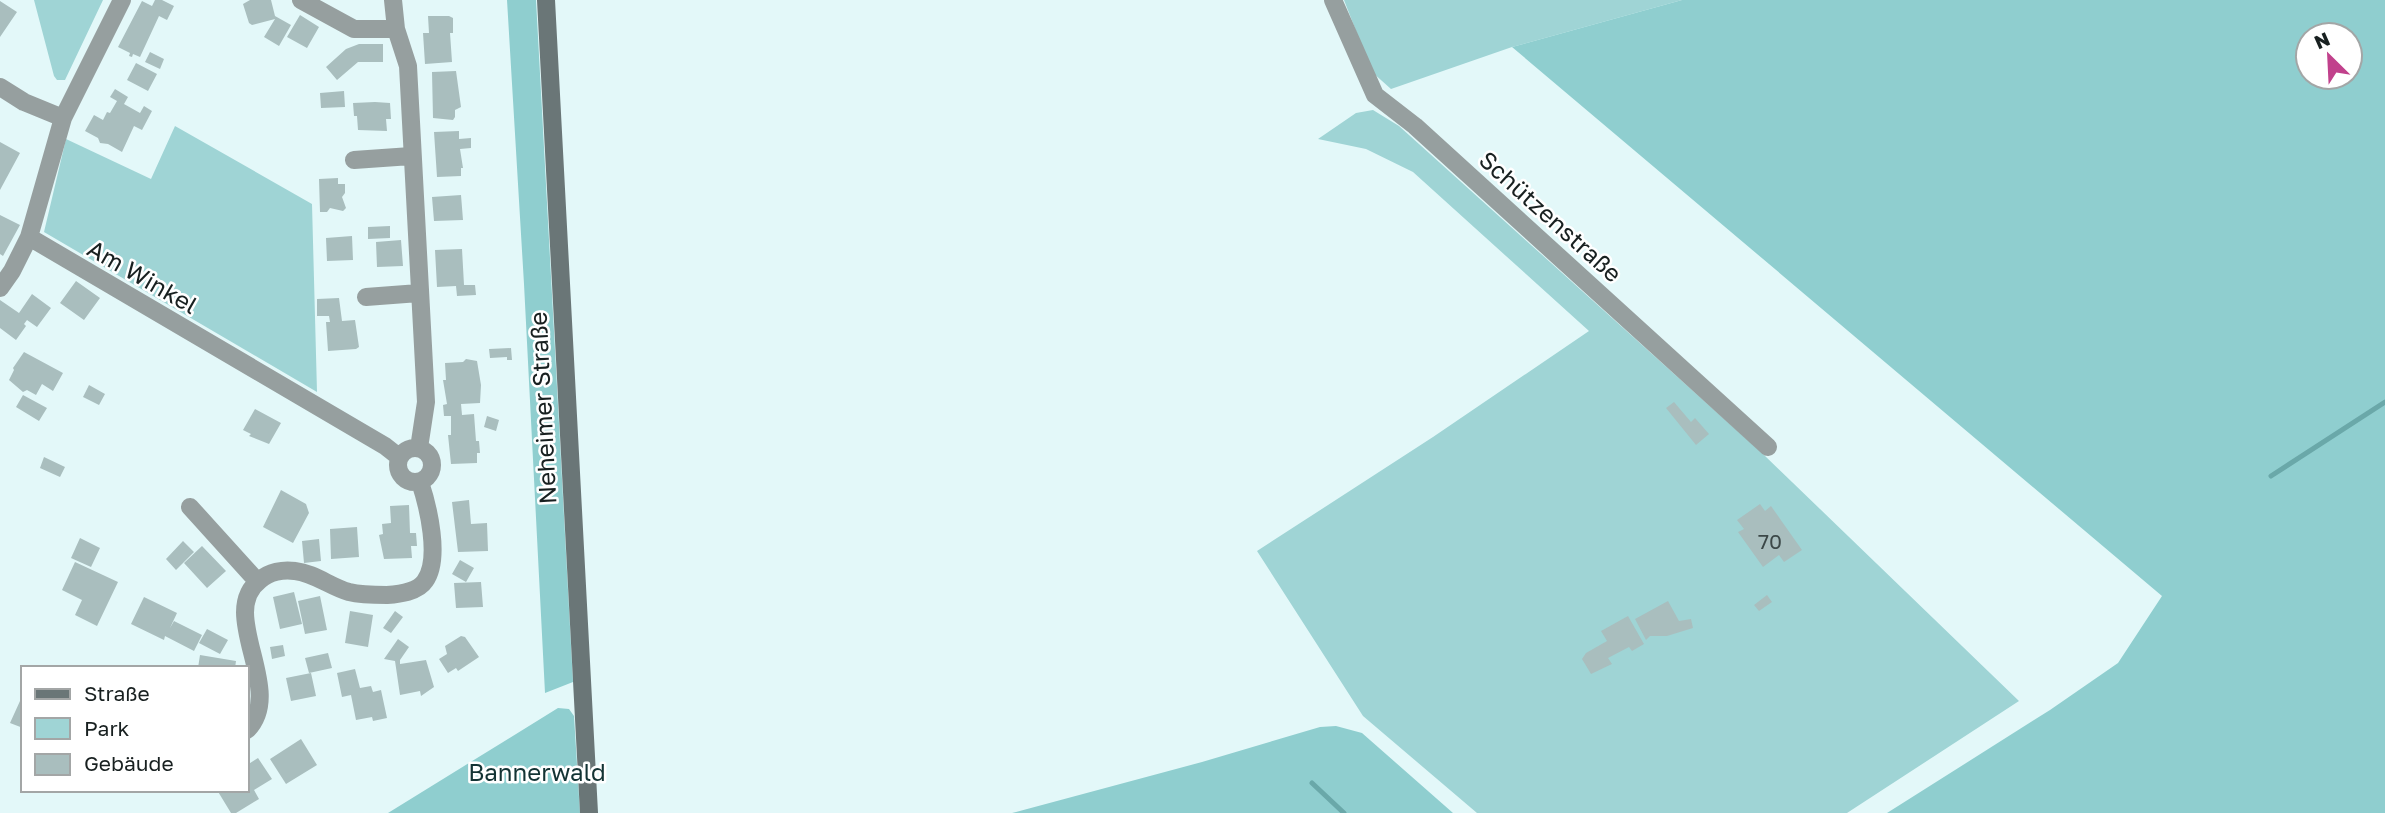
<svg xmlns="http://www.w3.org/2000/svg" width="2385" height="813" viewBox="0 0 2385 813" font-family="'Golos Text',sans-serif">
  <style>
    .green { fill: #9fd4d5 }
    .forest { fill: #8fcecf; fill-rule: evenodd }
    .lines { fill: none; stroke-linecap: round; stroke-linejoin: round }
    .stream { stroke: #6aa8a9; stroke-width: 5 }
    .building { fill: #a9bebe }
    .minor { stroke: #969f9f; stroke-width: 18 }
    .secondary { stroke: #6a7677; stroke-width: 18 }
    .labels { text-anchor: middle; dominant-baseline: central; stroke-width: 5; stroke-linejoin: round; paint-order: stroke }
    .number-label { font-size: 21px; fill: #3c4848 }
    .street-label { font-size: 24px; fill: #182020; stroke: #fff }
    .park-label { font-size: 24px; fill: #133334; stroke: #fff }
  </style>
  <rect width="100%" height="100%" fill="#e3f8f9"/>
  <!-- green -->
  <path class="green" d="M34 0H103L65 80H57L54 76Z
    M1344 0H1682L1512 47 1391 89 1372 72Z
    M1373 110 1399 126 1763 454 2019 701 1847 813H1477L1363 716 1257 551 1433 437 1589 331 1413 172 1366 149 1318 139 1356 113Z
    M175 126 312 204 317 392 44 232 66 139 151 179Z"/>
  <!-- forest -->
  <path class="forest" d="M507 0H536L573 682 545 693 524 284Z
    M1682 0H2385V813H1887L2050 710 2118 663 2162 596 1512 47ZM2350 35V77H2308V35Z
    M558 708 569 709 574 716 580 813H388Z
    M1336 726 1362 733 1453 813H1012L1202 762 1320 727Z"/>
  <g class="lines">
    <!-- stream -->
    <path class="stream" d="M2271 476 2385 402
      M1312 783 1344 813"/>
  </g>
  <!-- building -->
  <path class="building" d="M155 0H162L174 6 167 20 159 16 140 57 133 54 132 57 129 56 130 53 118 47 142 1 152 6Z
    M250 0H271L275 16 291 25 279 46 264 37 275 19 252 25 249 23 243 4Z
    M0 1 17 12 0 37Z
    M300 15 319 27 307 48 287 37Z
    M428 16H449L453 18V33H450L452 62 425 64 423 33H429Z
    M359 44H383V62H358L337 80 326 67 346 49Z
    M150 52 164 59 160 69 145 62Z
    M136 63 157 74 148 91 127 80Z
    M456 71 461 107 455 110V117L453 120 433 118 432 72Z
    M115 89 128 97 124 104 140 113 144 106 152 111 142 130 134 126 122 152 108 144 100 143 98 138 85 131 94 115 103 120 107 112 110 113 117 101 110 97Z
    M344 91 345 107 321 108 320 93Z
    M375 102 390 103 391 119H386L387 131 358 130 357 116H354L353 103Z
    M459 131V139L471 138V148L460 149 463 168H461V176L437 177 434 132Z
    M0 142 20 153 0 190Z
    M338 178V184H345V193L342 197 346 208 343 211 330 208 327 212H320L319 179Z
    M461 195 463 220 434 221 432 197Z
    M0 215 20 225 3 256 0 254Z
    M390 226V238L368 239V227Z
    M352 236 353 260 327 261 326 238Z
    M401 240 403 266 377 267 376 242Z
    M462 249 464 285H475L476 295 457 296 456 286 437 287 435 250Z
    M76 281 100 298 84 320 60 303Z
    M32 294 51 308 37 327 27 320 24 324 26 326 16 340 0 328V300L19 313Z
    M339 298 342 321 355 320 359 347 356 349 328 351 326 322H330L329 316H317V299Z
    M511 348 512 360H507V357L490 358 489 349Z
    M24 352 63 373 53 391 42 384 36 395 27 390 23 392 9 380 14 370 13 368Z
    M466 359 477 361 481 385 480 403 461 404 462 415 474 414 476 441H479L480 453H477V463L451 464 448 435H451V416H444L443 405 447 404 443 380H446L445 363 463 362Z
    M89 385 105 394 99 405 83 397Z
    M23 395 47 408 39 421 16 407Z
    M1674 402 1691 422 1695 418 1709 434 1696 445 1666 408Z
    M255 409 281 423 269 444 249 436 251 434 243 430Z
    M487 416 499 420 496 431 484 427Z
    M44 457 65 467 60 477 40 468Z
    M281 490 306 504 309 513 293 543 263 527Z
    M469 500 471 524 487 523 488 551 458 552 452 502Z
    M1760 504 1765 511 1771 506 1802 550 1784 562 1779 555 1763 567 1738 532 1744 529 1737 520Z
    M409 505 410 533H416L417 546H411L412 558 384 559 379 535 383 534 382 524 391 523 390 506Z
    M357 527 359 557 331 559 330 529Z
    M80 538 100 548 91 567 71 558Z
    M319 539 321 561 304 563 302 541Z
    M183 541 194 552 176 570 166 559Z
    M202 546 226 571 207 588 184 563Z
    M460 560 474 568 466 582 452 574Z
    M75 562 118 582 97 626 75 615 82 600 62 590Z
    M481 582 483 607 456 608 454 583Z
    M294 592 302 624 280 629 273 597Z
    M1767 595 1772 602 1759 611 1754 605Z
    M320 596 327 630 305 634 298 601Z
    M144 597 177 613 170 628 174 621 202 635 194 651 165 636 164 640 131 624Z
    M1668 601 1679 621 1691 619 1693 628 1667 636H1650L1646 640 1635 619Z
    M350 611 373 615 368 647 345 643Z
    M395 611 403 617 391 633 383 628Z
    M1628 616 1644 644 1632 651 1629 647 1608 658 1612 664 1591 674 1582 659 1586 653 1607 641 1601 631Z
    M207 629 228 640 220 654 199 643Z
    M461 636 465 637 479 657 458 671 456 668 448 673 439 659 447 654 445 646Z
    M398 639 409 647 400 660V664L426 660 434 687 421 696 420 691 400 695 395 661 384 659Z
    M283 645 285 656 272 659 270 647Z
    M328 653 332 668 309 673 305 658Z
    M200 655 236 661 235 668H198Z
    M355 669 360 688 371 686 373 692 381 690 387 718 373 721 372 717 356 720 351 695 342 697 337 673Z
    M311 673 316 696 291 701 286 678Z
    M20 701 23 702V728L10 723Z
    M301 739 317 765 286 784 270 759Z
    M258 758 272 779 254 790 259 799 236 813H231L217 790H247V765Z"/>
  <g class="lines">
    <!-- minor -->
    <path class="minor" d="M301 0 354 29H396
      M393 0 396 29 408 66 426 402 419 448
      M1333 0 1375 95 1415 126 1768 447
      M0 87 24 102 63 118
      M354 160 411 156
      M29 237 385 446 399 457
      M0 288 12 271 29 237 63 118 122 0
      M366 297 419 293
      M398 465a17 17 0 1 1 34 0a17 17 0 1 1-34 0Z
      M190 507 257 581
      M247 730C287 690 216 613 260 580 269 572 283 569 295 571 314 573 331 587 349 592 361 595 374 595 387 595 399 594 418 592 425 581 441 559 428 506 420 482"/>
    <!-- secondary -->
    <path class="secondary" d="M546 0 589 813"/>
  </g>
  <g class="labels">
    <!-- number labels -->
    <g class="number-label">
      <text x="1770" y="541">70</text>
    </g>
    <!-- street labels -->
    <g class="street-label">
      <text transform="translate(1551 216) rotate(42)">Schützenstraße</text>
      <text transform="translate(143 276) rotate(30)">Am Winkel</text>
      <text transform="translate(542 408) rotate(-93)">Neheimer Straße</text>
    </g>
    <!-- park labels -->
    <g class="park-label">
      <text x="537" y="771">Bannerwald</text>
    </g>
  </g>
  <!-- legend -->
  <rect x="21" y="666" width="228" height="126" fill="#ffffff" stroke="#a3a6a6" stroke-width="2"/>
  <rect x="35" y="689" width="35" height="10" fill="#6a7677" stroke="#a3a6a6" stroke-width="2"/>
  <text x="84" y="701" font-size="21" fill="#182020">Straße</text>
  <rect x="35" y="718" width="35" height="21" fill="#9fd4d5" stroke="#a3a6a6" stroke-width="2"/>
  <text x="84" y="736" font-size="21" fill="#182020">Park</text>
  <rect x="35" y="754" width="35" height="21" fill="#a9bebe" stroke="#a3a6a6" stroke-width="2"/>
  <text x="84" y="771" font-size="21" fill="#182020">Gebäude</text>
  <!-- north arrow -->
  <g transform="translate(2329 56) rotate(336)"><circle r="33" fill="#ffffff" stroke="#a3a6a6" stroke-width="2"/>
  <path d="M0-5L12 26L0 18L-12 26Z" fill="#c1418c"/>
  <text y="-10" font-size="19" font-weight="bold" text-anchor="middle" fill="#182020">N</text>
  </g>
</svg>
